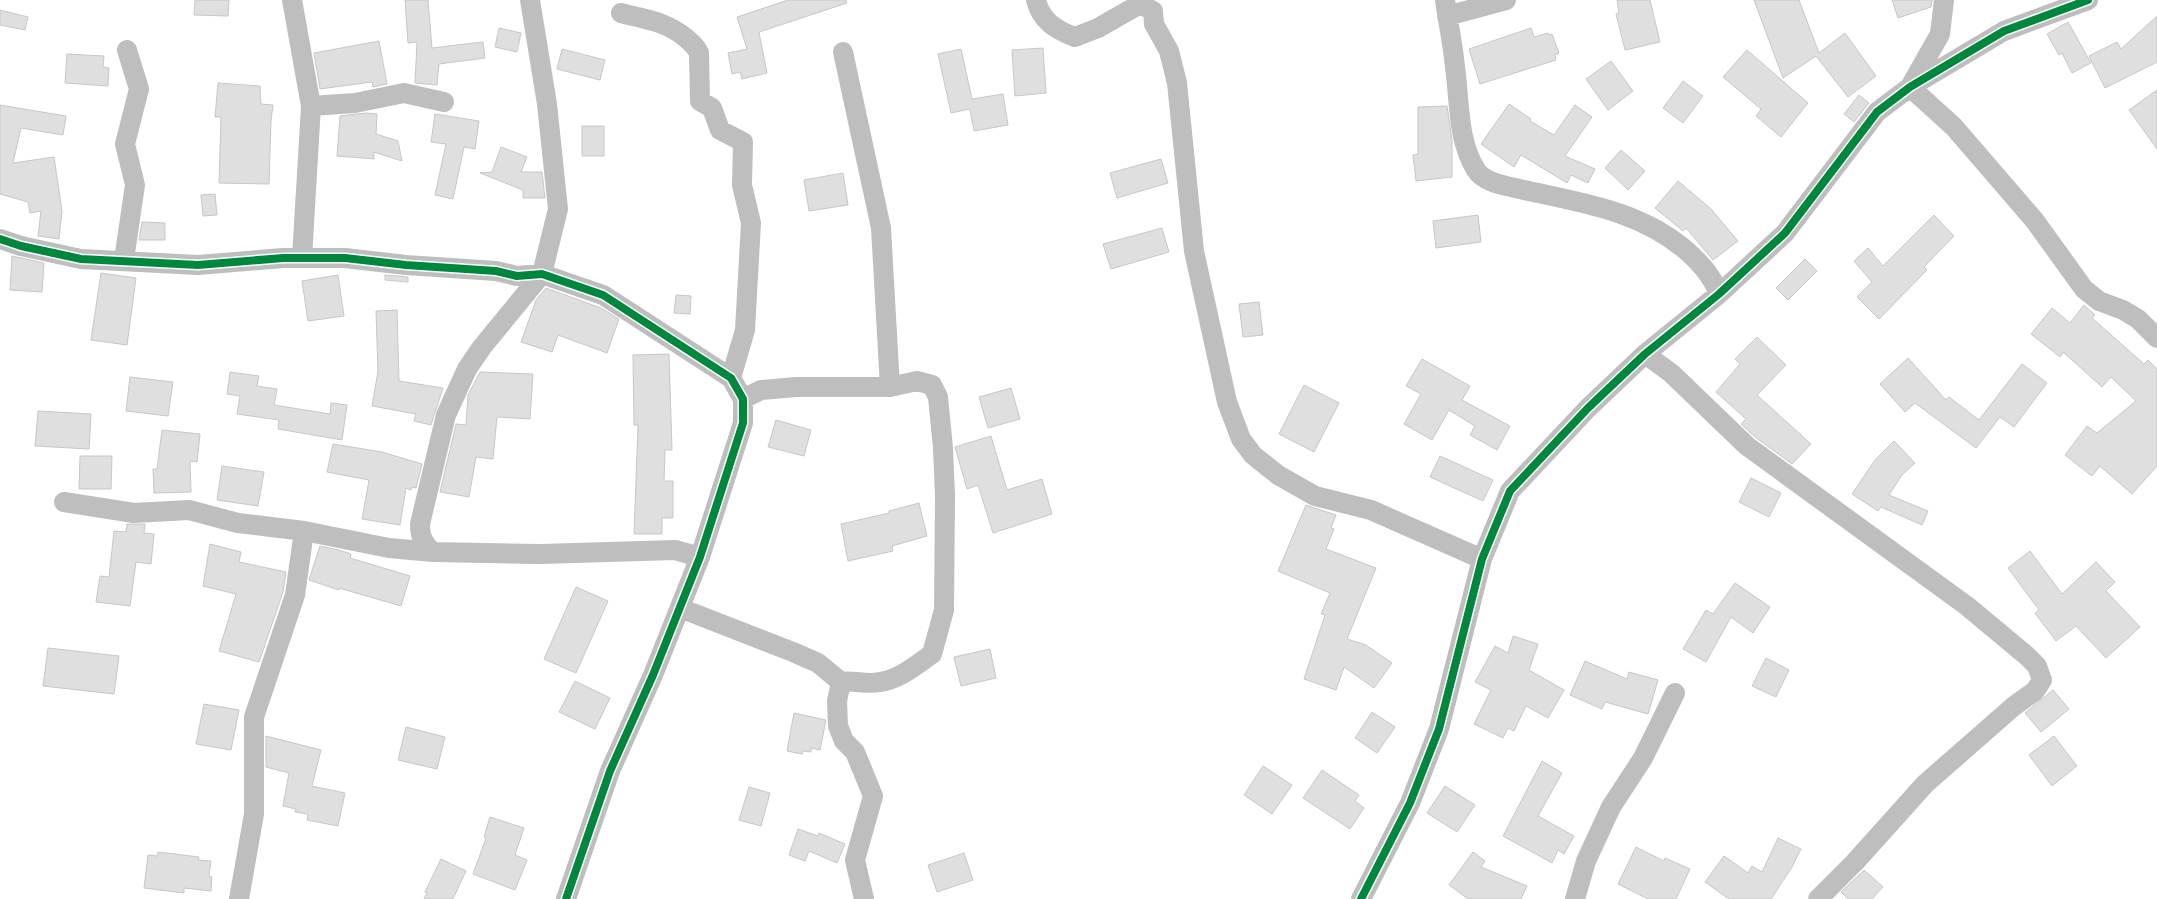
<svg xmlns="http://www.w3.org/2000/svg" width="2157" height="899" viewBox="0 0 2157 899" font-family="'Alegreya Sans',sans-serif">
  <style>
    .building { fill: #dfdfdf; stroke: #c7c7c7 }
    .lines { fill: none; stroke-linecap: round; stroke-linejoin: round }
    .minor { stroke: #bebebe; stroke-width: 20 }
    .cycleway-casing { stroke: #fff; stroke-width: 11 }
    .cycleway { stroke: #00873e; stroke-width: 8 }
  </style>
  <rect width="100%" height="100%" fill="#fff"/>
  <!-- building -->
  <path class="building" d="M195 0H229L228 16 194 15Z
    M405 0H428L432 48 483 42 485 58 439 64 437 85 415 83 417 42 408 43Z
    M788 0H846L847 3 759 32 767 73 742 79 740 72 732 74 728 53 747 49 737 17Z
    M1617 0H1650L1660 42 1625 50 1616 14 1619 13Z
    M1754 0H1799L1819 53 1845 33 1876 76 1848 97 1816 56 1783 78Z
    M1892 0H1932L1931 7 1898 18Z
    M0 10 28 17 25 30 0 25Z
    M2157 16V62L2105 88 2089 56 2117 42 2121 49Z
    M2068 22 2091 63 2072 73 2062 53 2059 55 2047 34Z
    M499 28 521 33 517 52 495 47Z
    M1531 28 1534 37 1548 33 1549 35 1552 34 1559 53 1555 55 1556 60 1480 84 1469 49Z
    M379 41 387 84 373 87 372 82 320 89 314 53Z
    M1043 48 1046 93 1015 96 1012 50Z
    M562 49 605 60 600 80 557 69Z
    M961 49 972 99 1003 94 1008 125 974 131 970 109 951 113 938 54Z
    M1747 50 1808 103 1781 137 1756 116 1761 109 1723 77Z
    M67 54 104 56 103 67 109 68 108 86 65 83Z
    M1611 61 1633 91 1608 110 1586 79Z
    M1683 81 1703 96 1683 123 1663 108Z
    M218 83 260 86 261 104 273 105 271 121 269 184 219 183 221 117H215Z
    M2157 90V149L2129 110Z
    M1859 95 1869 103 1854 122 1844 114Z
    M1509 104 1531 119 1530 121 1554 135 1575 105 1592 117 1565 156 1595 169 1588 183 1571 175 1567 183 1521 155 1514 167 1481 144Z
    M0 105 66 116 63 135 21 128 13 163 54 157 62 211 59 239 38 236 41 211 30 213 28 202 0 194Z
    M1447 106 1452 140V177L1416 181 1413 155 1418 154V107Z
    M366 113 377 114 376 134 398 141 402 161 374 152V159L337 156 340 116Z
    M435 114 479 121 475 149 464 147 453 199 435 195 446 144 431 142Z
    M582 126H604V156H582Z
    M501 147 527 157 521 172H542L545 198H523V190L480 173 492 172Z
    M1621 150 1645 171 1628 190 1605 168Z
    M1161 159 1168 183 1117 198 1110 173Z
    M843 173 848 205 809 211 804 180Z
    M1678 181 1711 209 1738 241 1713 260 1686 228 1683 231 1655 208Z
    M215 194 217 215 203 216 201 195Z
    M1478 215 1481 242 1436 248 1433 221Z
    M1934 215 1954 236 1924 267 1927 270 1879 319 1857 297 1872 282 1854 261 1868 248 1883 266Z
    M142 222 165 223V240H139Z
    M1162 228 1169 252 1111 269 1103 244Z
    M12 256 44 263 42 292 10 290Z
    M1805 259 1817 271 1788 300 1776 288Z
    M101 273 136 278 127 345 91 340Z
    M338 275 344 316 308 321 302 281Z
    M385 275 408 277V282L385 280Z
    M546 288 601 308 619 319 607 353 558 335 552 352 521 342 536 300Z
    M676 295 691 296 690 314 674 313Z
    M1259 302 1263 335 1243 337 1239 304Z
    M2084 305 2095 315 2092 318 2144 364 2148 360 2157 369V466L2132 494 2100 466 2092 476 2065 455 2087 426 2097 433 2136 401 2111 377 2102 387 2063 352 2060 357 2031 334 2052 308 2070 323Z
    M397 310 399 381 443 388 431 425 414 421 416 414 372 406 378 371 376 311Z
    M1757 337 1786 365 1757 395 1811 444 1792 464 1755 437 1741 424 1746 419 1716 392 1740 364 1735 359Z
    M669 354 672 450H665L664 481H673V518H662V534H634L638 425H634L633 355Z
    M1908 358 1946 400 1949 397 1979 420 2022 364 2047 383 2014 427 2000 417 1976 448 1915 403 1905 412 1880 384Z
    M1422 359 1470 386 1462 400 1510 426 1497 450 1470 435 1475 426 1449 410 1432 440 1404 424 1421 394 1406 386Z
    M230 372 259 376 257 386 277 389 274 405 330 414 331 403 347 405 342 440 278 429 279 420 237 414 240 396 227 394Z
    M480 372 533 374 530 419 497 417 493 459 476 457 469 497 440 492 456 424 466 425 468 395Z
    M130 377 173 382 168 416 126 411Z
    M1304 385 1339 403 1314 452 1279 434Z
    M1011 388 1020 419 988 428 979 397Z
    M38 411 91 414 89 449 35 446Z
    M776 420 811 430 804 456 768 447Z
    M162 430 200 434 197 462 190 461 191 492 154 493 153 469H157Z
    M991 436 1007 490 1042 479 1052 514 993 533 978 485 967 489 955 447Z
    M1894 441 1915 463 1902 475 1889 495 1928 511 1922 525 1881 507 1878 511 1852 494 1875 460Z
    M333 444 382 452 422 464 416 488 412 487 411 490 406 488 400 525 362 519 369 480 327 472Z
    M80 456H112L111 489H79Z
    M1440 456 1493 480 1483 501 1430 477Z
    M222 466 264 472 258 506 217 500Z
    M1751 478 1781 493 1769 517 1739 502Z
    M919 503 927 536 892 546 893 551 848 561 841 524 889 513V511Z
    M1306 505 1336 515 1331 528 1334 529 1326 549 1376 568 1347 639 1366 645 1392 663 1374 688 1344 667 1336 690 1304 679 1325 615 1321 614 1330 593 1278 571Z
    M127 524H145L144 533 154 534 151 564 136 562 130 606 96 602 100 576 109 577 114 531 126 532Z
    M210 544 241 552 239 562 286 572 283 592 259 662 219 651 236 594 203 586Z
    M320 546 339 550 351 554 350 558 410 576 401 606 339 588V590L309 580Z
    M2030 551 2062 594 2096 562 2115 582 2106 591 2140 627 2106 658 2076 626 2056 641 2035 613 2039 610 2008 568Z
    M1735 583 1770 607 1753 633 1731 617 1706 662 1683 649 1706 610 1713 614Z
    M576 587 608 601 576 673 544 659Z
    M1513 636 1538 644 1529 670 1564 690 1548 718 1526 706 1514 731 1508 728 1503 738 1474 724 1491 690 1475 682 1495 646 1508 653Z
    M48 648 119 656 114 694 43 686Z
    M990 649 996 678 961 686 954 657Z
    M1766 658 1789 670 1776 697 1752 686Z
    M1585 661 1627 679 1629 672 1658 680 1648 714 1605 702 1602 709 1570 695Z
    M575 681 610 698 595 729 559 712Z
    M2053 690 2069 709 2041 732 2025 713Z
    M204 704 239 710 231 750 196 744Z
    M1372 712 1395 727 1377 753 1355 738Z
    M794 713 826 720 820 750 811 748V752L803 751 802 754 787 751Z
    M406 727 445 737 437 769 398 760Z
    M266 736 321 750 312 786 345 793 338 826 307 820 308 814 295 812 296 809 283 806 289 773 266 767Z
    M2054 736 2077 766 2052 786 2029 755Z
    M1542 761 1562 773 1538 816 1574 836 1564 854 1558 850 1552 863 1503 836Z
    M1263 766 1292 785 1272 814 1244 795Z
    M1322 770 1359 795 1355 801 1364 808 1350 829 1303 798Z
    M1445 786 1475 805 1457 832 1427 813Z
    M749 787 770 793 761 826 739 820Z
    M490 817 524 828 515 855 527 860 515 890 473 874 486 838 484 837Z
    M798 829 818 836 819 833 845 844 837 863 809 851 805 861 789 855Z
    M1778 838 1801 849 1792 867 1771 899H1729L1705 882 1724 856 1748 873 1752 866 1762 872Z
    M1636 847 1664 861 1665 858 1690 869 1676 899H1648L1618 884Z
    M158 852 199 857 198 860 211 861 209 876 212 877 211 891 184 888V893L144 888 148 855 157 856Z
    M1473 852 1485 861 1481 867 1527 886 1521 899H1468L1449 885Z
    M964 853 973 880 937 892 928 865Z
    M441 859 466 871 453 899H424L427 893 425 892Z
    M1864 870 1883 887 1872 899H1848L1841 892Z"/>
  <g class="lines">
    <!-- minor -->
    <path class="minor" d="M292 0 311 106 302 258
      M1036 0C1041 21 1056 30 1075 37L1098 28 1140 4 1153 11 1154 24 1169 51 1177 83 1194 251 1227 402 1241 439 1253 455 1278 475 1315 496 1371 510 1482 559
      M1445 0C1448 22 1453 45 1455 67 1460 102 1457 139 1476 170 1485 184 1509 186 1524 190 1583 203 1641 211 1688 252 1702 265 1712 276 1719 294
      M1944 0 1940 34 1910 87 1954 127 2035 221 2084 289 2099 301 2123 310 2138 319 2157 338
      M621 13C647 20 665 21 686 38 691 43 696 46 699 53L700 101 712 108 720 130 743 142 742 185 751 223 745 330 731 378
      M1447 16 1506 0
      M843 52 881 228 890 387
      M311 106 355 103 404 93 444 102
      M0 239 21 246 81 259 198 265 283 258H345L406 265 496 271 517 276 542 274 603 295 731 378 743 399V423L700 557 653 675 610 771 566 899
      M124 260 135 185 125 144 139 89 127 50
      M1645 354 1671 373 1747 446 1967 606 2027 656 2037 666 2042 680 2035 691 2014 706 1925 784 1855 862 1818 899
      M743 399 761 390 796 387H890L917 381 932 385 938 397 943 448 945 496 944 610 932 654C916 665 900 679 880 682 867 685 854 680 841 682
      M64 502 134 513 189 510 238 523 304 531 389 548 433 552 541 554 675 550 700 557
      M433 552C423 543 420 537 420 524L446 415 467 369 482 347 542 274 558 209 547 104 530 0
      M680 608 793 652 818 663 841 682
      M841 682 837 701 838 726 844 741 855 752 873 796 855 860 864 899
      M239 899 254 814V717L295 595 304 531
      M1361 899 1410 803 1439 729 1482 559 1510 491 1588 408 1645 354 1719 294 1785 233 1877 112 1910 87 2004 31 2088 0
      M1575 899 1586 861 1611 807 1643 758 1675 693"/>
    <defs>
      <path id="cycleway" d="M0 239 21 246 81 259 198 265 283 258H345L406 265 496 271 517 276 542 274 603 295 731 378 743 399V423L700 557 653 675 610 771 566 899
        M1361 899 1410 803 1439 729 1482 559 1510 491 1588 408 1645 354 1719 294 1785 233 1877 112 1910 87 2004 31 2088 0"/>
    </defs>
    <!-- cycleway casing -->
    <use href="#cycleway" class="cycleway-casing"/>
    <!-- cycleway -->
    <use href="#cycleway" class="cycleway"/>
  </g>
</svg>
